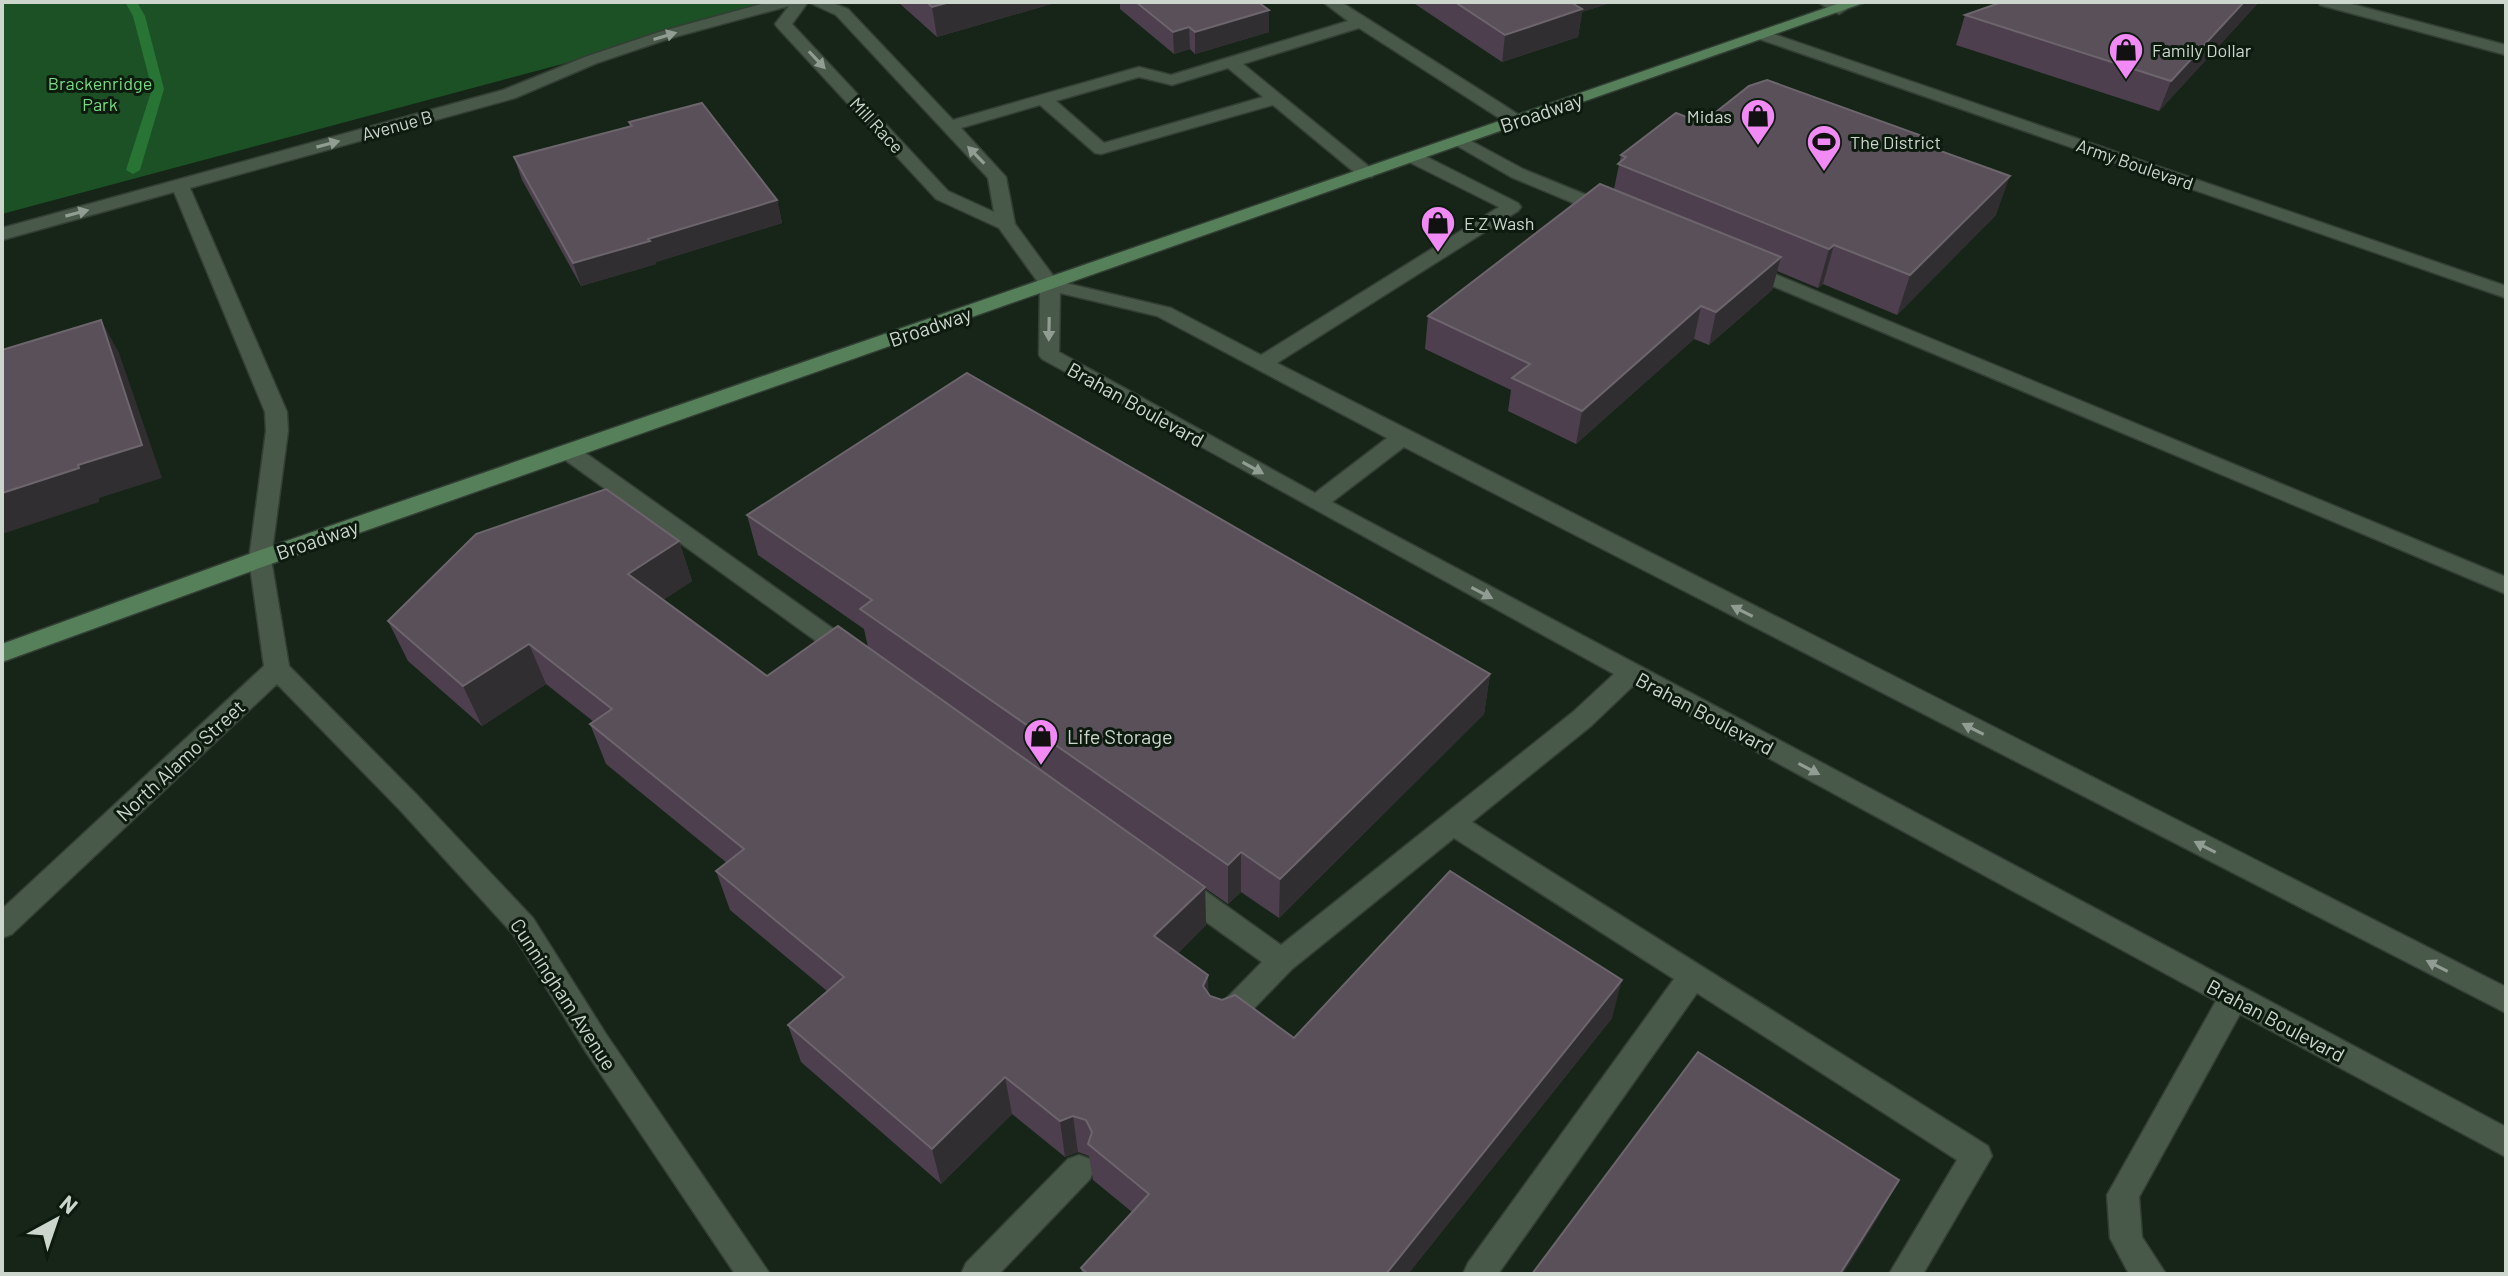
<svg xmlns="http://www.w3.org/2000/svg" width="2508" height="1276" viewBox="0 0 2508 1276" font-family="Barlow,sans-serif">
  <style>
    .green { fill: #1c5125 }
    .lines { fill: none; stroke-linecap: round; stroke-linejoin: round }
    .stream { fill: #277435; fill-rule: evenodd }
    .minor-casing { stroke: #333e34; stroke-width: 3 }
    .major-casing { stroke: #333e34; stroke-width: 3 }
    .minor { fill: #485849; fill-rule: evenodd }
    .major { fill: #56805a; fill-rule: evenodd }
    .wall { fill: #4d3f4d }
    .shaded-wall { fill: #312e32 }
    .building { fill: #5a505a; stroke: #6c656c; stroke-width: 2 }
    .oneway { fill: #919d92 }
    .labels { text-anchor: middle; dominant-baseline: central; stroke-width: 6; stroke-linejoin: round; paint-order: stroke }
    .far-poi-label { font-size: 18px; fill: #ccd6cd; stroke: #0d1b0f; text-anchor: start }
    .far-park-label { font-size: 18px; fill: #77da84; stroke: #0d1b0f }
    .far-street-label { font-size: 18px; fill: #ccd6cd; stroke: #0d1b0f }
    .street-label { font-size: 20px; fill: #ccd6cd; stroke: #0d1b0f }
    .poi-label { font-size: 20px; fill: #ccd6cd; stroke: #0d1b0f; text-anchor: start }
  </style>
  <rect width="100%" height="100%" fill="#162518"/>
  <!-- green -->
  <path class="green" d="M2 2H762L686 31 2 214Z"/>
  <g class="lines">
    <!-- stream -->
    <path class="stream" d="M125 2H137L145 16 164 89 140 170 133 174 126 170 152 89 133 16Z"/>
    <defs>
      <path id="minor" d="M769 2H830L848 9 953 120 1139 67 1171 75 1348 21 1323 2H1341L1499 102 1522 117 1525 121 1522 125H1510L1359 28 1243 64 1372 169 1375 173 1372 177H1360L1273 105 1101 154 1095 153 1040 105 961 128 1006 177 1015 224 1057 281 1171 308 1261 355 1499 207 1407 161 1404 157 1407 153H1419L1518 203 1521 207 1518 211 1277 363 2506 987V1013L1404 447 1332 502 2506 1127V1157L2240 1014 2139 1197 2142 1237 2166 1274H2129L2110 1238 2107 1195 2216 1001 1634 685 1591 726 1472 822 1988 1146 1992 1156 1923 1274H1889L1957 1160 1697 993 1498 1274H1463L1468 1263 1674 979 1454 838 1292 969 1232 1031 1222 1035 1212 1031 1207 1022 1212 1013 1262 962 1170 896 1166 888 1170 880 1180 877 1190 880 1281 945 1573 712 1614 674 1042 359 1039 355 1040 285 999 228 936 199 777 27 775 24 789 6 671 38 597 63 515 98 190 188 287 412 288 431 271 559 289 666 417 795 533 918 606 1034 770 1274H735L586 1052 513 934 399 809 277 684 12 934 2 938V909L264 666 249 559 266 431 265 412 174 192 2 240V228L503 90 585 57 659 32ZM808 2 836 15 988 178 994 212 948 191 792 24ZM1228 68 1263 97 1104 143 1056 101 1139 77 1172 85ZM1060 293 1157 316 1387 438 1315 493 1059 352Z
        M1817 2H1837L1847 9 1839 14Z
        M2318 2H2344L2506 45V55L2320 5Z
        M1765 31 2506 286V298L1759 39 1757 36Z
        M1460 135 1523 169 1616 207 1618 211 1609 217 1602 215 1511 177 1454 144 1451 140Z
        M1746 262 2506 577V594L1739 272 1736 268Z
        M569 445 577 447 859 647 862 653 859 659 850 662 841 659 561 457 558 452 561 447Z
        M1079 1155 1090 1159 1094 1169 1090 1179 999 1274H961L966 1263 1068 1159Z"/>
      <path id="major" d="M1843 2H1866L268 565 2 662V644L252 553Z"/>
    </defs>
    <!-- minor casing -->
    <use href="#minor" class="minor-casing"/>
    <!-- major casing -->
    <use href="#major" class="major-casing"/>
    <!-- minor -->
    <use href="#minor" class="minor"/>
    <!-- major -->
    <use href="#major" class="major"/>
  </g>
  <!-- wall -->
  <path class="wall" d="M898 2H1058L937 37Z
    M1120 2H1258L1269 10V32L1195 54 1190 49 1174 54 1120 9Z
    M1412 2H1613L1582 12 1578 37 1502 62Z
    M2002 2H2259L2159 111 1956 45 1965 15Z
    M629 122 777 200 782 223 656 262V264L581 286 522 180 514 157 630 126Z
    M1702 123 1936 149 1996 215 1897 315 1823 284 1818 288 1777 271 1772 290 1709 345 1694 339 1576 444 1508 411 1511 390 1425 349 1428 316 1614 189 1621 155Z
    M747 515 1490 674 1484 714 1279 918 1241 892 1228 904 1205 888 1206 925 1178 953 1210 996 1294 1038 1612 1018 1408 1274H1082L1081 1268 1132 1212 1093 1180 1089 1156 1078 1152 1065 1157 1012 1114 941 1184 801 1062 788 1025 827 991 730 910 716 871 727 863 606 764 590 724 594 722 546 684 482 726 408 661 388 621 679 541 692 581 663 600 767 676 868 647 864 629 758 555Z"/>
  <!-- shaded-wall -->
  <path class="shaded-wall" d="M950 2H1058L937 37 932 7Z
    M1557 2H1613L1582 12 1578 37 1502 62 1505 35Z
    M2244 2H2259L2159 111 2171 81Z
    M1269 10V32L1195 54V32Z
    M1189 27 1190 49 1174 54 1173 32Z
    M2010 176 1996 215 1897 315 1910 275Z
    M777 200 782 223 656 262V264L581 286 573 263 648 239Z
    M1834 245 1823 284 1818 288 1829 249Z
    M1781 257 1772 290 1709 345 1716 312Z
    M1701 306 1694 339 1576 444 1582 411Z
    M101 320 119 353 162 478 99 498V502L2 534V493L78 465Z
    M679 541 692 581 642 614 628 574Z
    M529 644 546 684 482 726 463 686Z
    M1490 674 1484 714 1279 918 1280 879Z
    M1241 852V892L1228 904V865Z
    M1205 887 1206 925 1156 974 1154 936Z
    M1208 975 1209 1013 1203 986Z
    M1622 980 1612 1018 1408 1274H1386Z
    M1005 1077 1012 1114 941 1184 932 1149Z
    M1073 1116 1078 1152 1065 1157 1060 1121Z
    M1899 1180 1879 1216 1843 1274H1840Z"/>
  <!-- building -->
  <path class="building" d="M927 2H950L932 7Z
    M1136 2H1258L1269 10 1195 32 1189 27 1173 32Z
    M1455 2H1570L1582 9 1505 35Z
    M2002 2H2244L2171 81 1965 15Z
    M1767 80 1939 142 1932 148 2010 176 1910 275 1834 245 1829 249 1618 164 1626 157 1621 155 1676 113 1702 123 1749 86Z
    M702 103 777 200 648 239 650 241 573 263 514 157 632 126 629 122Z
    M1600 184 1781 257 1716 312 1701 306 1582 411 1512 378 1530 364 1428 316Z
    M101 320 142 445 78 465 79 468 2 493V350Z
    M967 373 1490 674 1280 879 1241 852 1228 865 860 609 872 600 747 515Z
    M606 489 679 541 628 574 767 676 838 626 1205 887 1154 936 1208 975 1203 986 1210 996 1222 1000 1235 995 1294 1038 1450 871 1622 980 1386 1274H1088L1081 1268 1149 1194 1088 1144 1092 1132 1086 1120 1073 1116 1060 1121 1005 1077 932 1149 788 1025 844 977 716 871 744 849 590 724 612 709 529 644 463 686 388 621 476 534Z
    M1698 1052 1899 1180 1840 1274H1532Z"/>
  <!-- one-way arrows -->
  <defs><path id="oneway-solid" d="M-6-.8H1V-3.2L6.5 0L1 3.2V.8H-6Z" transform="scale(2)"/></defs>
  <g class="oneway">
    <use href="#oneway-solid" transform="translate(665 36) rotate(-17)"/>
    <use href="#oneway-solid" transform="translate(817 60) rotate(47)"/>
    <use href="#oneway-solid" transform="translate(328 144) rotate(-15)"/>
    <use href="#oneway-solid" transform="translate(976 155) rotate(-134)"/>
    <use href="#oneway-solid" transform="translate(77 213) rotate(-15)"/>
    <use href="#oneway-solid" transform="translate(1049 329) rotate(91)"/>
    <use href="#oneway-solid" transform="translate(1253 468) rotate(29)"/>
    <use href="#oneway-solid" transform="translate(1482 593) rotate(28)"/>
    <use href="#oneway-solid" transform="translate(1742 611) rotate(-153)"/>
    <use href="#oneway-solid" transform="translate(1973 729) rotate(-153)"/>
    <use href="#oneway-solid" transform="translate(1809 769) rotate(28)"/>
    <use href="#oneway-solid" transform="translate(2205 847) rotate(-153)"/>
    <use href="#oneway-solid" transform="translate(2437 966) rotate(-153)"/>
  </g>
  <!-- icons -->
  <defs>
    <symbol id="shop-pin" viewBox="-11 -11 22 30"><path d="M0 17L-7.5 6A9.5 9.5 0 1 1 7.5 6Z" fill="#f18af4" stroke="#0d1b0f"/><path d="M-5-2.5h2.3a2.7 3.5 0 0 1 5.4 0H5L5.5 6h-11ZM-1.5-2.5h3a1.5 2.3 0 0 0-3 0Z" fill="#111"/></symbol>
    <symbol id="stadium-pin" viewBox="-11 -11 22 30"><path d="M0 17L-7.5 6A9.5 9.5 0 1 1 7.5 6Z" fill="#f18af4" stroke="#0d1b0f"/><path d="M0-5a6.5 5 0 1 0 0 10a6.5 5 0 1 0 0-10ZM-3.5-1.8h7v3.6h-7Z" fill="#111"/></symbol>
  </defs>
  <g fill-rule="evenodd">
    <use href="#shop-pin" x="2106" y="30" width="40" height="54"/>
    <use href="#shop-pin" x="1738" y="96" width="40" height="54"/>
    <use href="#stadium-pin" x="1804" y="122" width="40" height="54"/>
    <use href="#shop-pin" x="1418" y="203" width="40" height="54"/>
    <use href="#shop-pin" x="1021" y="716" width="40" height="54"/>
  </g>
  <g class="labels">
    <!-- far-poi labels -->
    <g class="far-poi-label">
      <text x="2152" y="50">Family Dollar</text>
      <text x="1732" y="116" text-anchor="end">Midas</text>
      <text x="1850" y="142">The District</text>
      <text x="1464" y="223">E Z Wash</text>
    </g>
    <!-- far-park labels -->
    <g class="far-park-label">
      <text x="100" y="83">Brackenridge<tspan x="100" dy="21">Park</tspan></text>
    </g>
    <!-- far-street labels -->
    <g class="far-street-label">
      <text transform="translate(397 125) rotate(-15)">Avenue B</text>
      <text transform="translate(877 125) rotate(47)">Mill Race</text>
      <text transform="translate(2135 164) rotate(19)">Army Boulevard</text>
    </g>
    <!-- street labels -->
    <g class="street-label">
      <text transform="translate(1541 112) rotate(-19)">Broadway</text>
      <text transform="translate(930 326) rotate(-19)">Broadway</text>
      <text transform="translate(1136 404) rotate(29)">Brahan Boulevard</text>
      <text transform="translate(317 539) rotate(-19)">Broadway</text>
      <text transform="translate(1705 713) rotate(28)">Brahan Boulevard</text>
      <text transform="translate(180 760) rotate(-43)">North Alamo Street</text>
      <text transform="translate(564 994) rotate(57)">Cunningham Avenue</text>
      <text transform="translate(2276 1020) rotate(28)">Brahan Boulevard</text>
    </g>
    <!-- poi labels -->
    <g class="poi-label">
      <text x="1067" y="736">Life Storage</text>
    </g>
  </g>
  <!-- border -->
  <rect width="2508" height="1276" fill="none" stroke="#ccd6cd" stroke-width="8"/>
  <!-- north arrow -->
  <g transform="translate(56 1220) rotate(40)" stroke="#0d1b0f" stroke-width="6" paint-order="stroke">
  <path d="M0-6L14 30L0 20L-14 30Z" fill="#ccd6cd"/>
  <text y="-12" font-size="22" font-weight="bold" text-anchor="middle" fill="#ccd6cd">N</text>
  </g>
</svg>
